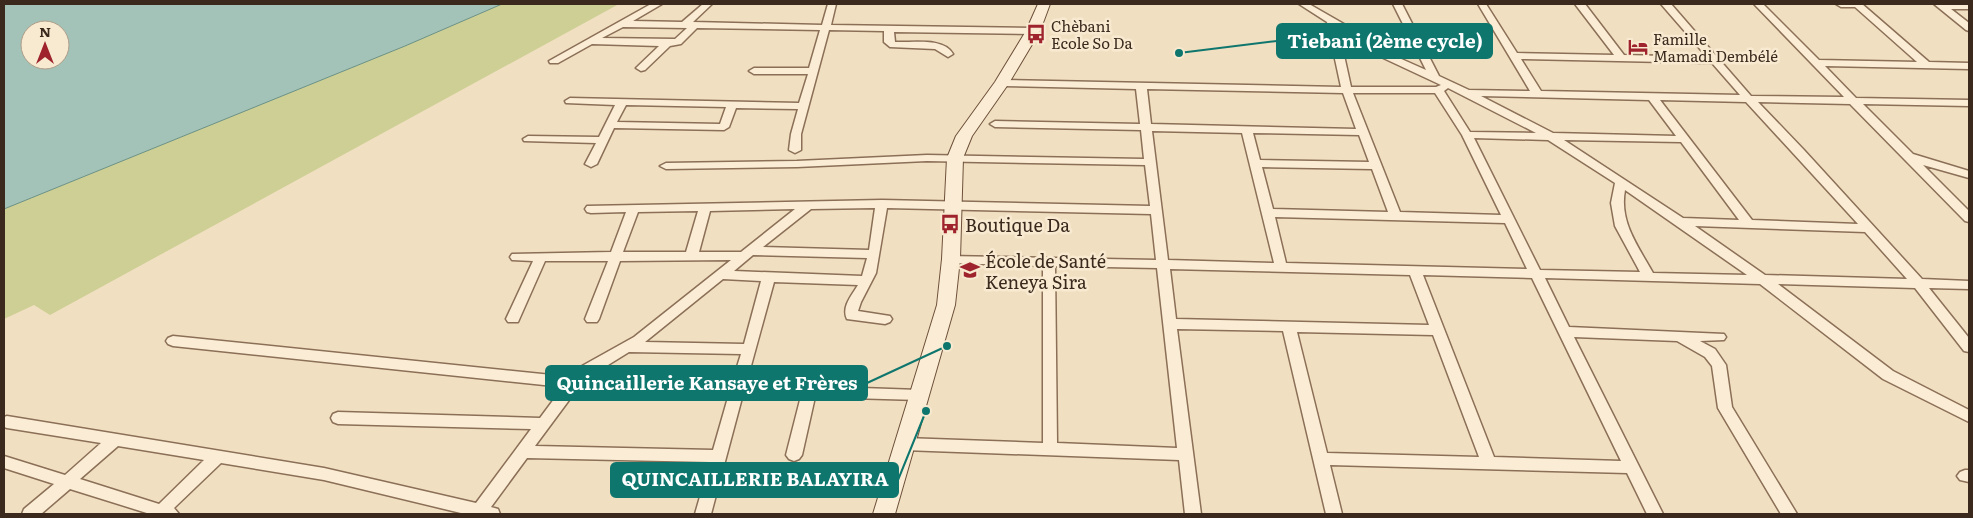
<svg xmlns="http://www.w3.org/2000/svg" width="1973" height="518" viewBox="0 0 1973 518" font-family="Literata,serif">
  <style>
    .green { fill: #cdcf94 }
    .water { fill: #a4c3b8; stroke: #6a9185; fill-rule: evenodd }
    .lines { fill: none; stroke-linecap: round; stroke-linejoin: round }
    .minor-casing { stroke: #8b6f57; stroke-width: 3 }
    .secondary-casing { stroke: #6d503a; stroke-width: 2 }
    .minor { fill: #fbedd5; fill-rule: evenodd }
    .secondary { fill: #fbedd5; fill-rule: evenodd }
    .labels { text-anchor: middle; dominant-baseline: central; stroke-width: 5; stroke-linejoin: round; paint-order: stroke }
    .far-poi-label { font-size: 15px; fill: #3a291c; stroke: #f8ead1; text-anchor: start }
    .poi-label { font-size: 18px; fill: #3a291c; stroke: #f8ead1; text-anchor: start }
    .leader { fill: none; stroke: #0f766e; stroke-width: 2 }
    .callout-dot { fill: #0f766e; stroke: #f8ead1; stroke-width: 2 }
    .callout { fill: #0f766e; stroke: #0f766e; stroke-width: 2 }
    .callout-label { font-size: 19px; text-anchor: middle; font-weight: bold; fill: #fff }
  </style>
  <rect width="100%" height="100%" fill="#f1dfc1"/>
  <!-- green -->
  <path class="green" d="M502 4H619L50 315 34 305 4 319V209L405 46Z"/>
  <!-- water -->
  <path class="water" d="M4 4H502L405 46 4 209ZM30 30H60V60H30Z"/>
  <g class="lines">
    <defs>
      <path id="minor" d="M651 4H662L633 21 682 22 703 4H712L693 22 822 25 828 4H836L831 25 1033 28 1038 31 1033 34 894 32 895 42C912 43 944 37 953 54L948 57 935 49 890 47 884 42V31L829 30 801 134V150L795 153 789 150 791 134 798 109 736 108 729 127 724 130 614 128 597 164 591 167 585 164 596 143 524 141 523 139 528 136 599 137 615 105 566 103 565 101 570 98 799 103 808 74H754L749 71 754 68H809L820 30 697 28 681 44 670 46 645 70 641 71 636 68 659 46 592 44 558 63H550L549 61ZM623 27 687 28 675 39 602 38ZM626 105 726 107 720 124 617 122Z
        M1299 4H1309L1356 31 1370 45 1426 70 1393 4H1402L1439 76 1469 90 1530 91 1478 4H1486L1517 53 1614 55 1575 4H1585L1624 55 1707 57 1661 4H1671L1751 96 1844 97 1754 4H1763L1819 60 1917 62 1855 7H1841L1836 4H1862L1929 62 1969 63V69L1825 66 1856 98 1969 100V106L1863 104 1913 154 1969 171V178L1923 165 1969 211V222L1965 221 1850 104 1758 102 1804 150 1922 279 1969 281V289L1929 288 1969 338V352L1964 351 1915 288 1778 284 1893 371 1969 410V422L1883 379 1760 284 1545 278 1569 327 1724 334 1726 337 1724 340 1700 341 1715 349 1726 365 1732 407 1797 514H1781L1718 408 1712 366 1705 357 1677 341 1574 337 1663 514H1647L1627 473 1330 465 1342 514H1326L1283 331 1177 329 1201 514H1185L1179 460 904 450 899 448 897 444 899 440 904 438 1043 443V266L951 263 947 262 945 259 947 256 1156 260 1151 214 887 208 876 273 861 302 858 311 890 316 892 319 890 322 885 324 847 319C841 307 852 295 858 285L774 282 746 384 919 390 924 391 926 395 924 399 919 400 815 397 802 455 799 459 794 461 789 459 786 455 801 396 743 394 711 514H695L710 462 527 458 491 507 498 509 500 514H465L324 480 221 463 174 508 179 514H150L70 489 41 514H22L24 509 54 484 4 468V456L65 475 101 443 7 428 4 427V417L7 416 324 468 476 503 531 429 338 424 333 422 331 418 333 414 338 412 540 418 563 387 173 346 168 344 166 341 168 338 173 336 571 377 582 366 634 337 731 260 620 261 599 319 597 322H587L585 319 608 261H545L518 322H508L506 319 533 261 512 260 510 257 512 254 611 252 626 212 591 213 587 212 585 209 587 206 882 200 1150 206 1145 165 927 161 797 167 666 169 660 166 666 163 797 161 927 155 1144 159 1141 130 995 127 990 124 995 121 1140 124 1136 89 1002 86 997 83 1002 80 1341 87 1327 22ZM1338 28 1350 35 1364 49 1441 85 1436 87H1351ZM1521 59 1712 63 1740 95 1541 91ZM1448 88 1536 133 1470 132 1444 91ZM1147 89 1343 93 1356 129 1151 124ZM1353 93H1435L1462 135 1501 215 1400 212ZM1481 96 1649 100 1676 136 1553 133ZM1660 100 1746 102 1858 224 1752 220ZM1152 131 1242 133 1274 263 1168 260ZM1253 133 1359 135 1369 162 1260 160ZM1474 138 1548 140 1615 183 1611 203 1615 226 1640 272 1540 270ZM1564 140 1681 142 1739 220 1683 218ZM1262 167 1372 169 1388 212 1273 209ZM1625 190 1747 275 1653 273C1638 246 1619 222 1625 190ZM875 208 869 250 763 247 811 209ZM795 209 741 252H699L710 211ZM698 211 686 252H623L638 212ZM1275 217 1505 223 1527 269 1286 263ZM1695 226 1865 232 1907 279 1765 275ZM753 255 867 258 862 276 734 271ZM1055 266 1157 268 1177 448 1057 443ZM1170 269 1410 275 1429 325 1176 319ZM1423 275 1532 278 1621 461 1494 457ZM723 279 761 281 744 344 645 342ZM1297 332 1433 335 1479 457 1327 453ZM629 352 741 354 732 383 587 378ZM578 388 729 394 713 450 535 446ZM118 446 204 460 159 504 80 479Z
        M1934 4H1969V9H1951L1969 23V31L1966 30Z
        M1965 470H1969V482L1960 480 1957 476 1960 472Z"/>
      <path id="secondary" d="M1038 4H1050L1040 31 1009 83 972 136 963 158 960 259 955 305 895 514H873L937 305 942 259 947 158 956 136 995 82 1026 31Z"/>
    </defs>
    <!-- minor casing -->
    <use href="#minor" class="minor-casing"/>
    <!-- secondary casing -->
    <use href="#secondary" class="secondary-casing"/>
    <!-- minor -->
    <use href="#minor" class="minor"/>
    <!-- secondary -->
    <use href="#secondary" class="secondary"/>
  </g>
  <!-- icons -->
  <defs>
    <symbol id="bus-bare" viewBox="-9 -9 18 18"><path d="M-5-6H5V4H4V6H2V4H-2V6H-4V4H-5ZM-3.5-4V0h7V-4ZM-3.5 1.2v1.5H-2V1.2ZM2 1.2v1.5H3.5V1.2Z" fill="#9e232c" stroke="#f8ead1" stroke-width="2.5" paint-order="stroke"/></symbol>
    <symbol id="hotel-bare" viewBox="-9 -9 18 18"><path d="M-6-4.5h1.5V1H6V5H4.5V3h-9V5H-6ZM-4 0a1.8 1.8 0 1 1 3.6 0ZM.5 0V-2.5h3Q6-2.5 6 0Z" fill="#9e232c" stroke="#f8ead1" stroke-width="2.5" paint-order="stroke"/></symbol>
    <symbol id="school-bare" viewBox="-9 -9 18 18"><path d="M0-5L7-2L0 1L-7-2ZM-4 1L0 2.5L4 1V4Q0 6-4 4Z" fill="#9e232c" stroke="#f8ead1" stroke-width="2.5" paint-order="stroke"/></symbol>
  </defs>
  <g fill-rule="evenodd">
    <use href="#bus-bare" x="1022" y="20" width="28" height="28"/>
    <use href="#hotel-bare" x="1624" y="33" width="28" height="28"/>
    <use href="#bus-bare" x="936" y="210" width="28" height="28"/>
    <use href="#school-bare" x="956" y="256" width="28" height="28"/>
  </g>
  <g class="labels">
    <!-- far-poi labels -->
    <g class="far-poi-label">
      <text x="1051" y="25">Chèbani<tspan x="1051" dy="17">Ecole So Da</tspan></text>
      <text x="1653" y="38">Famille<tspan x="1653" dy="17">Mamadi Dembélé</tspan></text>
    </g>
    <!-- poi labels -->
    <g class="poi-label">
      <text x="965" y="224">Boutique Da</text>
      <text x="985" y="260">École de Santé<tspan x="985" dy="21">Keneya Sira</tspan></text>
    </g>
  </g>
  <!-- callouts -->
  <path class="leader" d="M1179 53L1277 41M947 346L867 383M926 411L898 480"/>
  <g class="callout-dot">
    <circle cx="1179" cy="53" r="5"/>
    <circle cx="947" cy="346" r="5"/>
    <circle cx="926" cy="411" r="5"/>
  </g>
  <g class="callout">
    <rect x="1277" y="24" width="215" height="34" rx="5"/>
    <rect x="546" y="366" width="321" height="34" rx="5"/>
    <rect x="611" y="463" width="287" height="34" rx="5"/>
  </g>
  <g class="callout-label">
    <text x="1385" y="48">Tiebani (2ème cycle)</text>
    <text x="707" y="390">Quincaillerie Kansaye et Frères</text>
    <text x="755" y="486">QUINCAILLERIE BALAYIRA</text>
  </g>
  <!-- border -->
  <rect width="1973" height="518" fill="none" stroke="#3a291c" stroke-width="10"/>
  <!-- north arrow -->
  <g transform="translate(45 45)"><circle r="24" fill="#f8ead1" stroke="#ac9d89"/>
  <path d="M0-4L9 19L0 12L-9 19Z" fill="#9e232c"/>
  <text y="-8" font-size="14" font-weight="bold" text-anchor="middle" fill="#3a291c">N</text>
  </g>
</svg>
